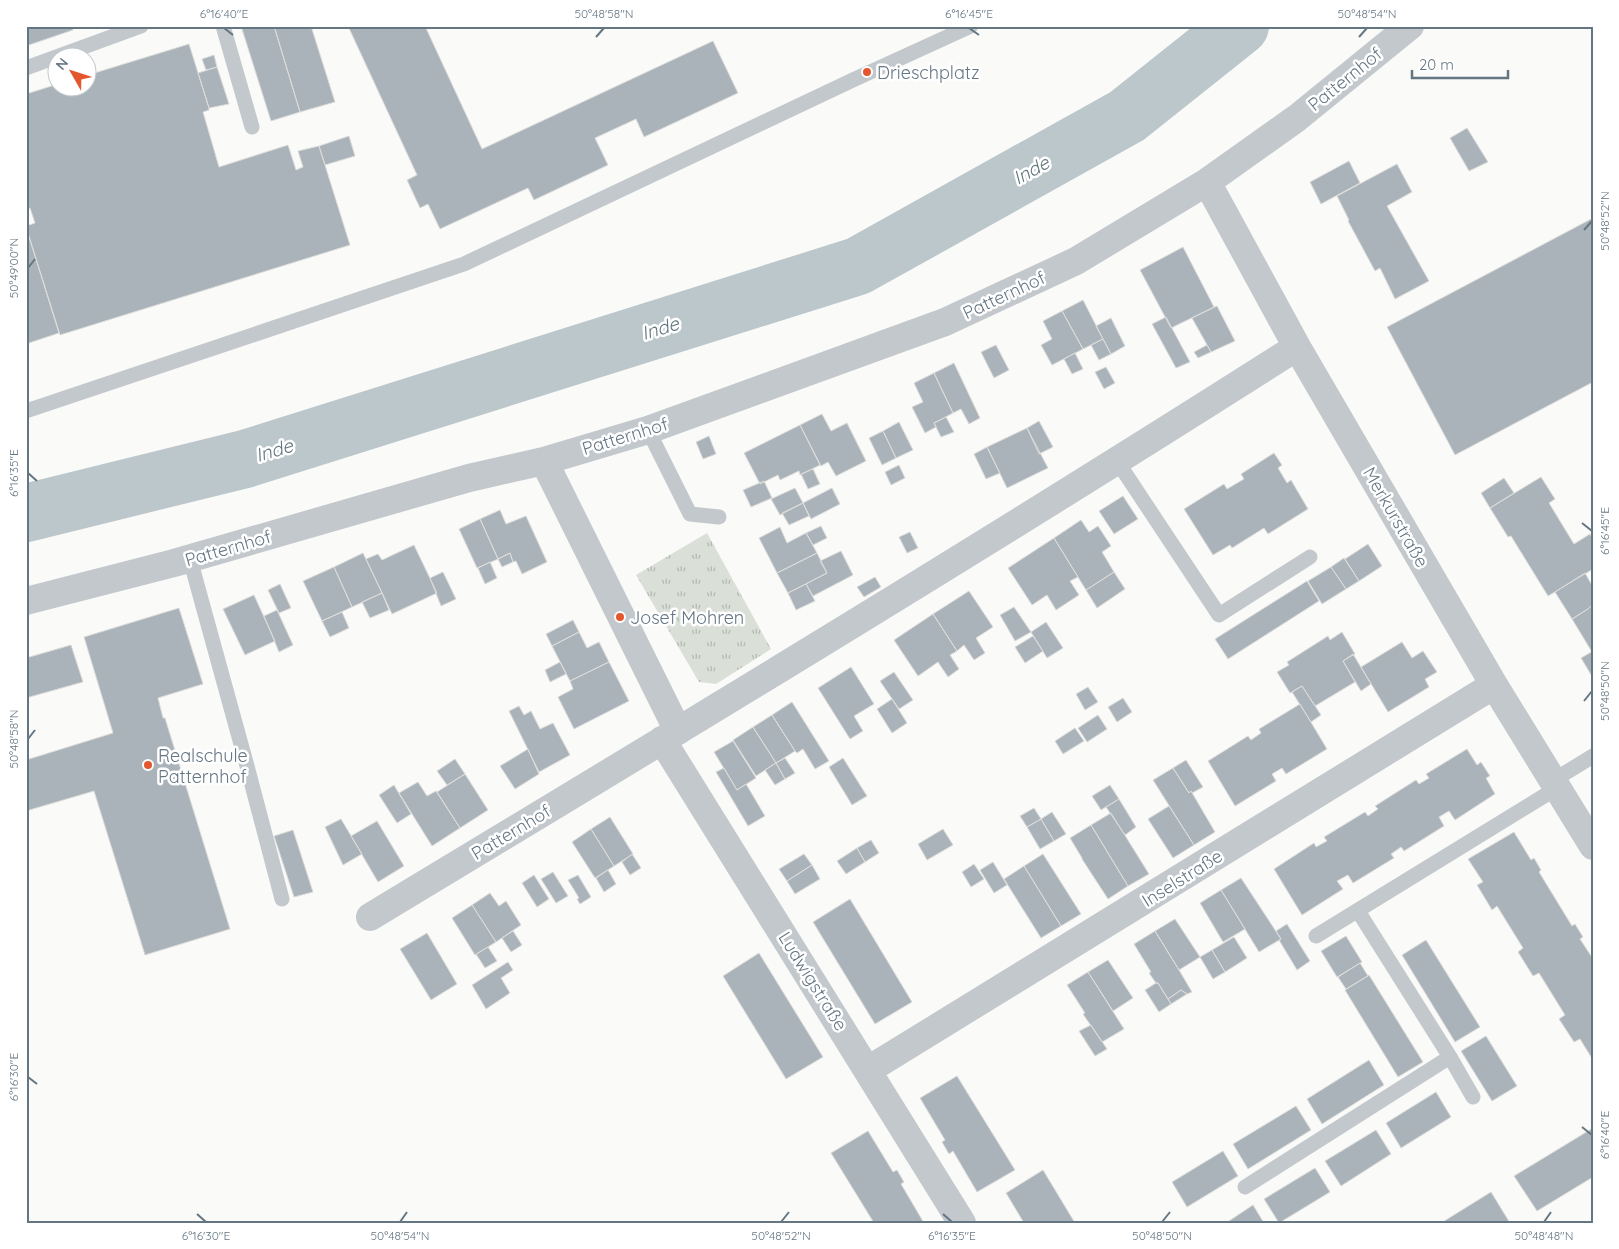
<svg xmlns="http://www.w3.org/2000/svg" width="1619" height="1249" viewBox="0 0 1619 1249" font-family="Quicksand,sans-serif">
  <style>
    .park { fill: url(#park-tufts) }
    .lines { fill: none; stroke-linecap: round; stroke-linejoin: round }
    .river { stroke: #bbc7cb; stroke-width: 58 }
    .building { fill: #aab3b9; stroke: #dcdcda }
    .lane { stroke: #c3c8cc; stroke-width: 15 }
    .street { stroke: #c3c8cc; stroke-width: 28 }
    .ticks { fill: none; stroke: #657683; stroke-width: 2 }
    .poi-dot { fill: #e4572e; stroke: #fff; stroke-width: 2 }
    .labels { text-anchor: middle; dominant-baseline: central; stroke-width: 5; stroke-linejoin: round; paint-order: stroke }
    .poi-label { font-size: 18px; fill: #657683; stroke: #fff; text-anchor: start }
    .street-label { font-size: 18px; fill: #657683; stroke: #fff }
    .water-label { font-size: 19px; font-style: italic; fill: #60757c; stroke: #fff }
    .neatline { fill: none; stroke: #657683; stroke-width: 2 }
    .ticks-label { font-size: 12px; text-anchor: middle; fill: #657683 }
  </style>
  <defs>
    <pattern id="park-tufts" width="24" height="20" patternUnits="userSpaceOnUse" patternTransform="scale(1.25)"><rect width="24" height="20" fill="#dadfd7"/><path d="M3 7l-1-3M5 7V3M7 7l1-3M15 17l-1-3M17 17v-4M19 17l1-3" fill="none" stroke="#b4b9b4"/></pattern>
  </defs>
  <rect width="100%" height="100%" fill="#fafaf8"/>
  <!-- park -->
  <path class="park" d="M707 533 771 649 716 684 699 682 636 575Z"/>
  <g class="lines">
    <!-- river -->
    <path class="river" d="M26 513 245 459 858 266 1127 116 1240 26"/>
  </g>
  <!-- building -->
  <path class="building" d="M26 26H72L73 30 26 46Z
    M241 26H274L300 112 271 121Z
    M274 26H311L335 102 300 112Z
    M348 26H425L482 149 713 41 738 93 644 137 636 119 595 138 608 165 534 200 528 188 440 229 428 204 420 208 407 180 417 175Z
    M189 44 209 108V110L203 112 219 167 288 145 296 170 303 167 298 151 319 146 350 245 60 335 26 227V226L35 223 30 208 26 209V94L58 84V88H88V75Z
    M214 55 217 67 206 70 202 59Z
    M217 67 229 104 209 108 198 73Z
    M1467 128 1488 162 1469 171 1450 138Z
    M349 136 355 156 325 165 319 146Z
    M1349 161 1360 183 1321 204 1310 182Z
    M1397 164 1412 192 1387 206 1429 281 1395 299 1380 268 1375 271 1348 221 1349 220 1337 196Z
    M1593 218V382L1455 455 1387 327Z
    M26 227 59 333 29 343 26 335Z
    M1183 247 1214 307 1171 328 1140 270Z
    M1083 300 1103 339 1083 349 1062 311Z
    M1217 306 1235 341 1211 352 1192 318Z
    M1062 311 1083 349 1052 365 1041 345 1052 339 1043 321Z
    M1166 317 1190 362 1176 368 1152 324Z
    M1111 318 1125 346 1111 354 1096 326Z
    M1103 339 1111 354 1099 360 1091 345Z
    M996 345 1009 370 994 378 981 352Z
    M1207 345 1211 352 1198 358 1194 352Z
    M1075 353 1083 369 1072 374 1064 359Z
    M954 363 980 418 969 424 961 409 953 413 934 373Z
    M1106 367 1115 383 1104 389 1095 372Z
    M934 373 953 413 934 423 936 427 925 433 912 407 923 402 914 383Z
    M822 414 831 431 847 423 866 461 836 476 828 462 821 466 800 425Z
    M946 417 954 432 941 437 934 423Z
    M1039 421 1053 447 1039 454 1027 428Z
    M899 422 913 450 896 458 883 431Z
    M800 425 820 465 800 475 799 471 780 480 778 475 760 484 744 453Z
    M1027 428 1048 468 1007 488 987 447Z
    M883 431 896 458 882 465 869 438Z
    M709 436 716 454 703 459 696 442Z
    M987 447 1000 473 986 479 974 454Z
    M1274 453 1282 465 1278 468 1287 483 1291 480 1308 509 1268 534 1264 528 1232 548 1230 545 1213 555 1184 509 1224 484 1227 489 1244 479 1241 474Z
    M899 465 905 478 891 485 885 472Z
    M813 469 820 484 808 489 801 474Z
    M1541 477 1555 499 1549 503 1574 544 1590 534 1593 539V569L1548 596 1511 536 1508 537 1490 508Z
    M1504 478 1514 493 1490 508 1481 493Z
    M764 481 772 498 751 507 743 490Z
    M795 488 803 503 780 515 771 499Z
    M832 488 840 504 811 519 803 503Z
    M1123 496 1138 519 1114 534 1099 511Z
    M803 503 809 516 789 525 782 513Z
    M500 510 506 524 526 516 547 562 522 574 516 561 513 562 510 553 498 559 480 519Z
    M480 519 498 559 477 568 459 529Z
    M1081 520 1089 532 1098 526 1111 546 1102 552 1114 572 1086 590 1054 538Z
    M821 526 827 538 813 545 806 533Z
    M780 527 787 543 806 533 817 553 777 573 759 538Z
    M910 532 918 548 907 553 899 537Z
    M1054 538 1078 577 1070 581 1079 595 1056 610 1047 595 1032 605 1008 568Z
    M1368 544 1382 566 1359 581 1345 559Z
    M414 545 437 593 392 614 366 559 378 554 382 560Z
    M841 551 853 575 813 596 806 584 827 573 820 561Z
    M363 553 382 593 352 607 334 567Z
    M510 553 513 562 502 567 498 559Z
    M817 553 827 573 788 593 777 573Z
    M1344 558 1359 581 1346 589 1331 567Z
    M490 562 497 578 485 584 478 568Z
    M334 567 352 607 322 621 303 581Z
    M1331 567 1346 589 1322 604 1308 581Z
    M443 572 456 599 441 606 430 578Z
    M1114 572 1125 589 1097 608 1086 590Z
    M1585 573 1593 587V604L1588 609 1572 619 1555 592Z
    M875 577 881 587 864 597 857 587Z
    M1307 581 1319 601 1228 659 1215 639Z
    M280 584 291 608 279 613 268 590Z
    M806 584 815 601 796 610 788 593Z
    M969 591 993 627 976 638 985 653 974 660 964 645 957 651 933 614Z
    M382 593 389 610 370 618 362 602Z
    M254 595 275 641 245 655 223 609Z
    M1593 604V651L1592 652 1572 619 1588 609Z
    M1014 607 1031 632 1015 641 1000 615Z
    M179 608 203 684 158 698 163 718H165L230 929 145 955 94 791 26 811V760L113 733 84 637Z
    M277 610 293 645 279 652 264 616Z
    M342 612 349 628 330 637 322 621Z
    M933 614 957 651 950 655 959 669 948 677 938 662 918 676 894 640Z
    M573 620 579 632 552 646 546 634Z
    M1046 622 1063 648 1047 658 1031 632Z
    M579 632 587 648 599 642 609 662 570 681 552 646Z
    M1342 632 1355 654 1343 661 1355 682 1315 706 1302 686 1290 693 1277 672 1289 665 1287 662 1328 636 1330 640Z
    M1033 636 1043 651 1025 663 1015 647Z
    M1402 642 1412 658 1423 651 1437 672 1425 679 1429 687 1388 712 1361 667Z
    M71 645 83 682 26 698V658Z
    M1593 651V678L1581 658Z
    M1353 654 1371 684 1361 691 1343 661Z
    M560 662 566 674 550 682 545 670Z
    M609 662 629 701 574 729 558 697 573 689 570 681Z
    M851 667 874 704 854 716 863 731 850 739 818 688Z
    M894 672 913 700 899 709 880 681Z
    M1302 686 1321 715 1311 722 1292 692Z
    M1088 687 1098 702 1085 710 1076 694Z
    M1123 698 1132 712 1117 722 1108 707Z
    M892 699 907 723 892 733 877 709Z
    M792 702 829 761 815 769 803 749 797 753 795 751 772 715Z
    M1300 704 1327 749 1286 774 1282 768 1272 774 1276 781 1235 806 1208 761 1248 736 1251 740 1261 733 1259 729Z
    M519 706 524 715 531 711 540 729 553 723 570 755 539 772 509 711Z
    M772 715 795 751 776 763 753 727Z
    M1098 715 1107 729 1087 742 1078 728Z
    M753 727 776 763 756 776 733 740Z
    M1075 728 1084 741 1063 754 1055 741Z
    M733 741 756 778 737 790 714 752Z
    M528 749 539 774 515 789 500 766Z
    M1467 749 1477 765 1481 762 1490 776 1486 778 1495 794 1455 820 1449 811 1439 817 1444 826 1404 851 1401 847 1391 854 1394 858 1353 883 1348 875 1337 881 1343 889 1302 915 1274 869 1314 843 1316 847 1327 841 1324 837 1365 812 1368 816 1378 809 1375 806 1416 780 1419 784 1429 778 1426 774Z
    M785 758 795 773 785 779 776 763Z
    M843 758 867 796 852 805 829 767Z
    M455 759 465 774 447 785 437 771Z
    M1186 760 1203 787 1192 793 1191 791 1189 793 1173 768Z
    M776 763 785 779 775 785 765 770Z
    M724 768 737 790 746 784 765 816 748 826 716 772Z
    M1173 768 1189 793 1191 791 1215 832 1194 845 1153 780Z
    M465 774 488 810 460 828 437 792Z
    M418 782 427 796 436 791 460 828 432 846 399 793Z
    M394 785 411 814 397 823 379 795Z
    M1110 785 1119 799 1101 810 1092 796Z
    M1119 799 1136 827 1125 835 1106 807Z
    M1169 806 1194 845 1173 858 1148 819Z
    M1034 808 1041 819 1027 827 1020 816Z
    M1052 812 1066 834 1054 841 1041 819Z
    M1111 813 1149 874 1128 886 1091 825Z
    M610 817 633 854 614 866 591 829Z
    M341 819 362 854 343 865 325 827Z
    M1041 819 1054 841 1040 849 1027 827Z
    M377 821 404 866 378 882 351 836Z
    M1091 825 1128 886 1108 899 1082 859V858L1070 838Z
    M591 829 614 866 595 878 572 842Z
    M943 829 953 845 927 860 918 844Z
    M293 830 313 892 294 897 274 836Z
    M1514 832 1531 860 1534 858 1541 870 1539 872 1572 926 1575 924 1583 937 1580 939 1593 959V1060L1580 1039 1574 1042 1559 1019 1565 1015 1539 973 1533 976 1518 952 1523 948 1497 906 1492 910 1477 885 1483 882 1468 859Z
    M871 840 879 853 865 862 857 848Z
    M857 848 865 862 846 874 837 861Z
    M632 854 641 868 630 875 622 862Z
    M804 854 812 865 787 881 779 869Z
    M1043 854 1081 914 1061 926 1024 866Z
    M993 862 1007 885 994 893 980 870Z
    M974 864 984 879 971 887 962 872Z
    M812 865 820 879 795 894 787 881Z
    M1024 866 1061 926 1041 938 1004 879Z
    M608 870 616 884 604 892 596 878Z
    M553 872 568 896 556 903 541 879Z
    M534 875 549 899 537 907 522 883Z
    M578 875 591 897 580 904 577 899 579 898 568 880Z
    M1241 878 1281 939 1259 952 1221 890Z
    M1221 890 1245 929 1223 942 1200 903Z
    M490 893 499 906 506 901 521 925 496 942 472 905Z
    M850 899 912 1002 875 1024 813 922Z
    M472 905 496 942 475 955 452 918Z
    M1175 919 1200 957 1179 970 1155 931Z
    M1287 924 1310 961 1297 970 1279 940 1281 939 1276 931Z
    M513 931 522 945 511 952 502 938Z
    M1155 931 1179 970 1192 992 1187 994 1181 990 1168 999 1158 983H1156L1149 973 1151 972 1134 944Z
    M427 933 457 984 431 1000 400 949Z
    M1346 936 1362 962 1337 977 1321 951Z
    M1234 937 1247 958 1225 972 1212 950Z
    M1426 940 1480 1027 1455 1042 1402 955Z
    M488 947 497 961 485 968 476 954Z
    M1212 950 1225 972 1213 979 1200 957Z
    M759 953 823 1057 786 1079 723 976Z
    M1108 960 1133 998 1113 1011 1088 972Z
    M508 962 513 970 501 978 510 993 486 1009 472 985Z
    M1360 963 1368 976 1346 989 1338 977Z
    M1088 972 1124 1029 1102 1042 1083 1014 1085 1013 1067 985Z
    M1369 975 1423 1062 1398 1077 1345 990Z
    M1156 983H1158L1171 1004 1159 1012 1145 990Z
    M1181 990 1187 994 1171 1004 1168 999Z
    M1091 1025 1107 1049 1095 1056 1079 1031Z
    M1486 1036 1517 1086 1492 1101 1461 1051Z
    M1369 1060 1384 1085 1322 1124 1307 1099Z
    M957 1076 1015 1170 977 1192 953 1151 949 1154 942 1142 945 1140 920 1098Z
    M1436 1092 1451 1117 1401 1148 1386 1123Z
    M1296 1106 1311 1130 1248 1169 1233 1144Z
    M1593 1128V1177L1537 1211 1514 1176Z
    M1376 1130 1391 1154 1341 1186 1325 1161Z
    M868 1131 893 1172 897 1170 904 1182 901 1184 924 1223H874L831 1153Z
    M1223 1151 1238 1176 1187 1207 1172 1182Z
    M1315 1168 1330 1192 1279 1223 1264 1199Z
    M1043 1170 1075 1223H1024L1006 1193Z
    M1491 1192 1510 1223H1441Z
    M1253 1205 1264 1223H1226Z"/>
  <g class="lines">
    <!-- lane -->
    <path class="lane" d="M223 26 252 127
      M26 68 141 26
      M26 411 464 264 855 79 971 26
      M648 430 690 514 719 517
      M1117 461 1219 615 1310 557
      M190 559 247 766 282 899
      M1552 781 1593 756
      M1358 911 1450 1057 1473 1097
      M1316 936 1557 788
      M1245 1187 1450 1057"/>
    <!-- street -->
    <path class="street" d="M1207 182 1297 347 1494 685 1593 846
      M544 461 678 731
      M26 601 174 563 469 478 544 461 648 430 945 322 1076 261 1207 182 1297 118 1410 26
      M662 740 962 1223
      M370 917C680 730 991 542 1297 347
      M868 1070 1494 685"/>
  </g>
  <!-- ticks -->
  <path class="ticks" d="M224 28 233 35M969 28 979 35M596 37 604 28M1359 37 1367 28M1584 230 1592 221M28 268 35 259M28 473 37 481M1582 523 1592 531M1584 701 1592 691M28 739 35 730M28 1077 37 1084M1582 1127 1592 1135M197 1214 206 1222M943 1214 952 1222M400 1222 407 1212M781 1222 789 1212M1162 1222 1170 1212M1544 1222 1551 1212"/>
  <!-- markers -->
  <g class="poi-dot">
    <circle cx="867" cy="72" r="5"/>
    <circle cx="620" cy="617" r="5"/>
    <circle cx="148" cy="765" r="5"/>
  </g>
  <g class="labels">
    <!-- poi labels -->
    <g class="poi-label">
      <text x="877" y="72">Drieschplatz</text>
      <text x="630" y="617">Josef Mohren</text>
      <text x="158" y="755">Realschule<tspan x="158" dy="21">Patternhof</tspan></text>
    </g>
    <!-- street labels -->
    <g class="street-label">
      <text transform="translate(1345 79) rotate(-39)">Patternhof</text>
      <text transform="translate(1004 295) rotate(-25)">Patternhof</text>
      <text transform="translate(625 436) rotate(-17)">Patternhof</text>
      <text transform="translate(1396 517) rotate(60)">Merkurstraße</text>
      <text transform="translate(228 548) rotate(-16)">Patternhof</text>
      <text transform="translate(511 832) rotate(-31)">Patternhof</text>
      <text transform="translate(1182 878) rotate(-32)">Inselstraße</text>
      <text transform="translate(813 981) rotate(58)">Ludwigstraße</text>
    </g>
    <!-- water labels -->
    <g class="water-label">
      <text transform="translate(1031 170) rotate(-29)">Inde</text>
      <text transform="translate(660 328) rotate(-17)">Inde</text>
      <text transform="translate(274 450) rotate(-17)">Inde</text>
    </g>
  </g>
  <!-- border -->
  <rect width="1619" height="1249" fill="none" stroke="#ffffff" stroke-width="55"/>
  <!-- north arrow -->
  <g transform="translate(72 72) rotate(309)"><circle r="24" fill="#ffffff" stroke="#c1c8cd"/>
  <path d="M0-4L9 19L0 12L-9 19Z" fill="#e4572e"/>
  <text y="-8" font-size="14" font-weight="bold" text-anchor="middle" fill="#657683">N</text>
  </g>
  <!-- scale -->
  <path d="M1412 70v8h96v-8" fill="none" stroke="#657683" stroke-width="2.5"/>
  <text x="1419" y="70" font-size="15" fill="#657683" stroke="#ffffff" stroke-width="4" paint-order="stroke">20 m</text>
  <rect x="28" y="28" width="1564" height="1194" class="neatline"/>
  <g class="ticks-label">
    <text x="224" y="18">6°16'40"E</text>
    <text x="604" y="18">50°48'58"N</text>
    <text x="969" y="18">6°16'45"E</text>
    <text x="1367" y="18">50°48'54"N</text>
    <text transform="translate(1605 221) rotate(-90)" y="4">50°48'52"N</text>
    <text transform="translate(14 268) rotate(-90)" y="4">50°49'00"N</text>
    <text transform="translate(14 473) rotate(-90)" y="4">6°16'35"E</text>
    <text transform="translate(1605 531) rotate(-90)" y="4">6°16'45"E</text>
    <text transform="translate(1605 691) rotate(-90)" y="4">50°48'50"N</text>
    <text transform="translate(14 739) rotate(-90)" y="4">50°48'58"N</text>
    <text transform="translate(14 1077) rotate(-90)" y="4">6°16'30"E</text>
    <text transform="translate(1605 1135) rotate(-90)" y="4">6°16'40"E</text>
    <text x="206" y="1240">6°16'30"E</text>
    <text x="400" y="1240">50°48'54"N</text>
    <text x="781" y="1240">50°48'52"N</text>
    <text x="952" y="1240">6°16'35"E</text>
    <text x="1162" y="1240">50°48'50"N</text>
    <text x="1544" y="1240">50°48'48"N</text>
  </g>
</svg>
